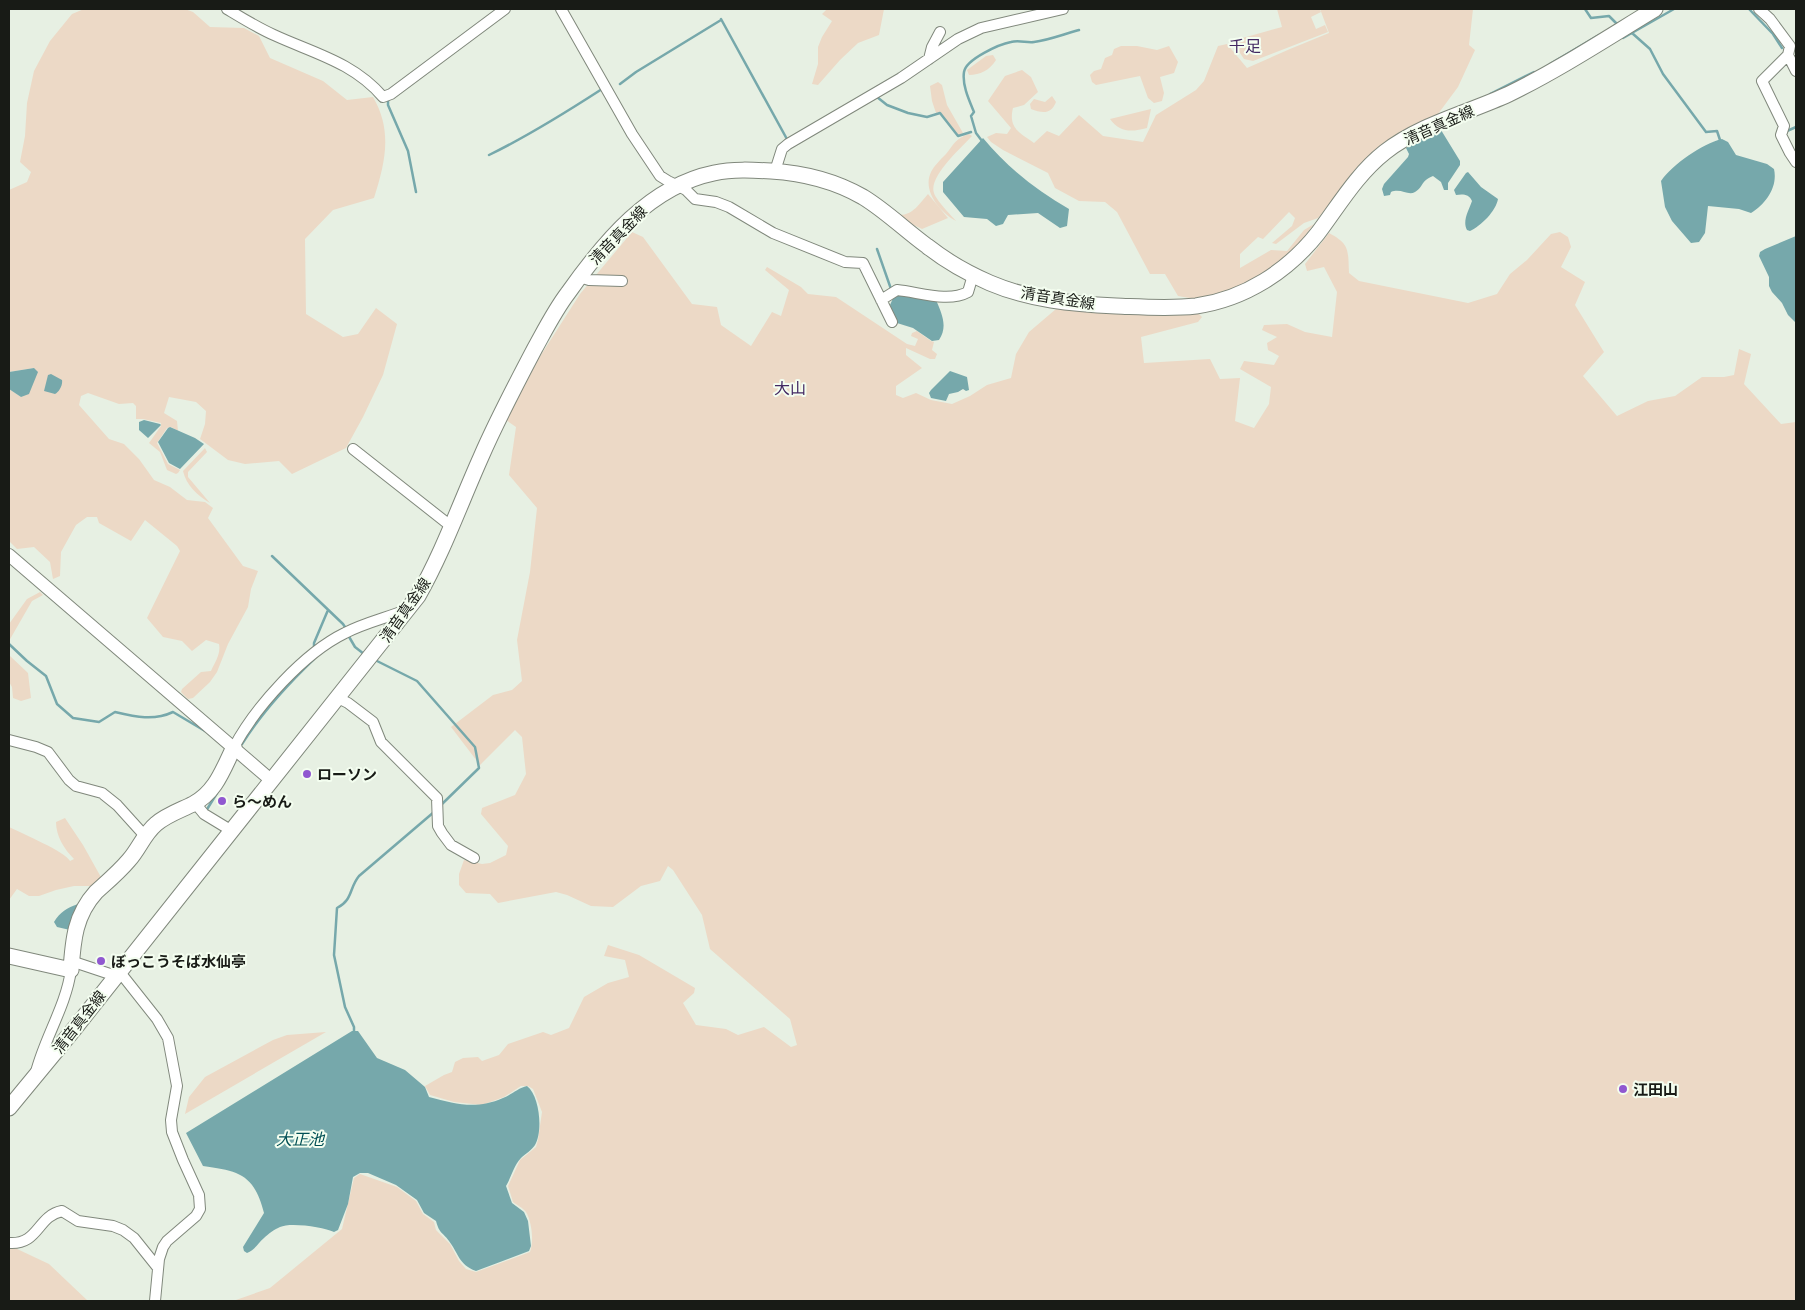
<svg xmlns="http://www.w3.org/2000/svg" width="1805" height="1310" viewBox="0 0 1805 1310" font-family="'Public Sans','Noto Sans JP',sans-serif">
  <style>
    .green { fill: #ecd9c6 }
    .water { fill: #76a8ab }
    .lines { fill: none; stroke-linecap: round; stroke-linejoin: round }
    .stream { stroke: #76a8ab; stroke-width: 2.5 }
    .minor-casing { stroke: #80887c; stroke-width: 12 }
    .tertiary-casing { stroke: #80887c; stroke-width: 14 }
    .secondary-casing { stroke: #80887c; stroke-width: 17 }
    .minor { stroke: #fff; stroke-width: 10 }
    .tertiary { stroke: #fff; stroke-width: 12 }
    .secondary { stroke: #fff; stroke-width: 15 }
    .poi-dot { fill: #9058d0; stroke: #f4fef0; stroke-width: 2 }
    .labels { text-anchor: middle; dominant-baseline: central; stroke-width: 4; stroke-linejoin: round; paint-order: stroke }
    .street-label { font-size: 15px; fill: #181b16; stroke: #f4fef0 }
    .poi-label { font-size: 15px; font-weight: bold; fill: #181b16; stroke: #f4fef0; text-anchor: start }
    .neighbourhood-label { font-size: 16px; fill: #432963; stroke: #f4fef0 }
    .water-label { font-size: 16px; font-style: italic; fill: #004f54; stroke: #f4fef0 }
  </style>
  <rect width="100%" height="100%" fill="#e7f0e3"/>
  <!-- green -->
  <path class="green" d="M84 9H185L193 12 210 27 244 28 259 36 270 58 323 81 347 100 373 97C393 131 385 163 374 198L333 210 305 239 306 314 343 337 358 334 376 308 397 324 383 375 363 417 346 448 292 474 279 461 245 464 228 460 200 439 205 424 206 411 196 402 169 397 164 413 177 421 178 431 171 427 167 428 157 443 168 464 180 470 178 473 176 474 167 470 160 452 149 443 161 426V423L143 419H136V406L133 403 119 404 88 393 81 396 79 405 109 439 124 444 139 459 154 480 170 487 187 500 205 502 213 508 208 518 243 566 258 571 251 589 248 607 228 644 217 672 210 682 193 698 188 699 181 692 182 689 201 672 211 671C215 662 221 654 219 644L206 640 192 651 182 641 163 637 147 618 180 551 177 546 145 520 131 541 99 523 97 517H87L76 525 61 552 60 576 53 579 50 562 34 547 17 549 9 541V389L21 397 34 368 9 372V190L27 182 31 172 20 162 25 136 27 103 34 71 50 41 72 14Z
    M827 9H884L879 35 858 43 840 60 818 85 812 84 818 64V47L822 37 832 21 822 14Z
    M1277 9H1319L1321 12 1311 17 1316 29 1325 25 1328 32 1253 61 1244 59 1232 41 1282 27Z
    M1320 9H1473L1469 45 1475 50 1458 87 1438 114 1358 170 1318 218 1304 223 1276 244 1272 243 1292 226 1295 218 1289 212 1263 239 1258 237 1240 254V268L1271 250 1287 251 1304 230 1314 224 1298 245 1280 263 1237 290 1195 299 1178 296 1165 274H1150L1117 212 1105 202 1079 201 1055 188 1048 173 1003 150 991 142 987 137 996 133 1007 134 1011 128 988 101 1005 76 1022 70 1031 77 1038 92 1024 105 1013 108C1008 128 1020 133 1034 143L1047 131 1059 136 1079 115 1103 136 1143 142 1156 115 1196 90 1204 81 1218 46 1227 44 1247 68 1290 49 1329 33Z
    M1121 46H1137L1157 50 1169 46 1178 62 1174 73 1160 77 1164 93 1162 101 1154 103 1148 98 1140 76 1096 85 1092 82 1090 75 1094 71 1101 69 1105 58 1112 55 1114 49Z
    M993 55 996 60C990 70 980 75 969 75L967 70 986 56Z
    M938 82 942 85 947 105 963 133 958 135 940 112 936 113 932 101 930 86Z
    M1052 96 1056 102C1051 115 1042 113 1031 109L1030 104 1034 99 1045 102Z
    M1151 109 1147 128C1132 132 1120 133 1110 119Z
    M969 134 972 136C962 147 928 177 934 193 936 200 950 214 956 221 940 212 922 191 931 172 934 166 941 159 946 154 954 144 956 138 969 134Z
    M928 194 948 218 922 229 905 221 900 215C913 215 920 203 928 194Z
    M632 232 643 237 692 304 717 307 721 325 751 346 772 312 781 316 789 290 765 270 767 267 801 287 808 294 836 297 907 344 915 346 918 339 911 336 912 333 917 331 931 341 934 342 932 350 937 354 935 359H930L906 348V355L922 368 896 386V395L903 398 916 393 931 400 952 404 970 396 987 385 1011 378 1016 354 1029 332 1056 309 1116 314 1198 313 1202 317 1198 322 1141 337 1144 363 1210 359 1220 379 1240 378 1235 421 1254 428 1269 404 1271 387 1240 369 1244 361 1274 365 1279 356 1268 350 1267 343 1277 337 1262 330 1264 325 1287 324 1305 332 1332 337 1337 292 1324 267 1307 271 1305 264 1329 233C1350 244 1348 250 1349 273L1359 281 1468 303 1497 294 1510 274 1527 260 1551 234 1560 232 1568 237 1571 247 1561 267 1585 282 1575 305 1604 352 1583 376 1617 416 1648 401 1675 396 1702 377H1724L1734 375 1739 349 1751 354 1744 384 1781 424 1796 422V1301H233L270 1288 342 1229 354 1178 360 1174 397 1187 416 1201 423 1214 434 1222 436 1230 450 1244 459 1261 466 1269 476 1272 530 1252C534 1242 532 1222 526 1212 523 1208 517 1205 513 1202L508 1186 520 1160 536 1147 538 1140 542 1112 533 1089 528 1086H521L504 1097 482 1105 454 1102 430 1095 425 1086 444 1075 452 1072 455 1062 463 1058 478 1057 482 1061 499 1055 508 1044 543 1032 551 1035 569 1028 584 997 608 983 629 977 625 960 604 956 608 945 639 955 695 988 694 993 683 1003 696 1025 726 1029 738 1035 764 1027 791 1047 797 1045 790 1019 710 949 702 915 673 870 668 866 660 881 641 886 613 907 591 906 567 895 556 892 498 903 490 894 466 893 459 885V874L464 860 482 864 490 863 506 855 508 846 481 814 482 808 515 795 526 774 522 737 515 730 480 765 451 727 493 695 512 690 522 681 517 640 530 572 537 508 509 475 516 427 506 420 539 358 580 294Z
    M205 448 207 452 188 472V477L210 503C198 496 186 485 183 471Z
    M40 592 43 595 32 601 9 641V624L27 599Z
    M9 655 28 673 31 698 21 701 13 698 12 687 9 682Z
    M65 818 83 845 102 879 92 886H74L56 890 39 896H29L17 889 9 900V827C21 833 66 852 70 861L74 859C64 849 56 836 56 822Z
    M326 1032 185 1114 189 1097 205 1077 273 1040 287 1035Z
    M15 1248 49 1264 88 1301H9V1248Z"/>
  <!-- water -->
  <path class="water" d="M1441 130 1460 161V165L1448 183V190H1444L1441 182 1433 176C1420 181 1424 187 1415 192 1408 196 1401 188 1391 192L1390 195 1384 196 1382 189 1384 184 1408 157 1409 154 1406 148 1423 138Z
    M983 138C1007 167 1036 190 1069 209L1067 226 1060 228 1038 213 1008 215 1003 224 996 226 987 219 964 217 943 192V182Z
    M1722 139 1728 142 1736 155 1767 164 1774 169C1778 187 1766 204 1751 213L1739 209 1708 206 1705 233 1699 242 1691 243 1672 221 1665 207 1661 181C1673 164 1702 144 1722 139Z
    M1468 172 1481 187 1498 199C1496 211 1481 226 1470 231L1467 230C1462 221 1469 210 1472 201 1469 194 1463 194 1456 195L1454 190 1466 173Z
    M1796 236V323L1788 315 1782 303 1772 292 1769 286V277L1759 256 1760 252 1765 249Z
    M898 295 936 300C942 314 948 327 939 340L932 341 913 328 897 323 890 305 894 296Z
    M34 368 38 372 29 394 21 397 9 389V372Z
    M950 371 967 377 969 390 966 391 963 389 958 392 949 394 946 401 931 398 929 393 931 390Z
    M51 374 62 380C63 385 59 392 55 394L44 391 48 375Z
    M144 420 160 424 161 425 148 438 139 430V422Z
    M170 427 195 438 204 444 180 469 169 463 158 442 168 428Z
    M78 904 79 906 70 930 57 927 54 922C60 912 67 908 78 904Z
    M352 1031H358L377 1058 405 1070 425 1087 429 1097C456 1104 476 1110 503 1098 511 1095 518 1088 527 1086 540 1096 543 1132 535 1145 532 1150 525 1154 521 1158 514 1165 511 1178 506 1186L512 1203 524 1212 528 1221 531 1246 529 1251 476 1271C458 1264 459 1254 449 1241 442 1231 440 1235 436 1221L424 1213 417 1200 396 1185 368 1173H360L353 1177 348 1204 338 1230 334 1232C324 1227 290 1222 280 1227 275 1229 268 1234 264 1238 258 1243 255 1250 247 1253L244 1251 243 1247 264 1213C254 1174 239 1171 203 1166L186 1133Z"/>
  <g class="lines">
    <!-- stream -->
    <path class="stream" d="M1585 9 1591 18 1609 16 1617 24 1615 25
      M1749 9 1773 34 1782 48
      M721 19 788 141
      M1632 33 1650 49 1663 74 1706 132 1717 131 1720 140
      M1623 38 1674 9
      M1550 64 1599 35
      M620 84 636 72 721 20
      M1490 94 1534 72
      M877 97 887 105 908 113 927 117 940 113 958 136 971 132
      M388 100V105L408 151 416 192
      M1787 131 1796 127
      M982 141 976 133 971 116 974 112C969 100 962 85 964 72 966 59 1000 44 1011 42 1019 40 1027 43 1034 42 1049 40 1064 34 1079 30
      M489 155C528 136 565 113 602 89
      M877 249 891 289
      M272 556 343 624 347 630
      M348 635 355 647 364 654
      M9 644 27 661 46 676 57 704 73 718 99 722 115 712C136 717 154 721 173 712L205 731
      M314 648V643L328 610
      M377 661 417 681 475 747 479 768 441 805
      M242 744C262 712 287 685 314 659
      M206 811 217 793
      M354 1033V1027L345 1007 334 955 337 908C353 900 349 888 359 876L434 812"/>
    <defs>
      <path id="minor" d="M227 9C242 18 258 28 274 35 313 53 353 62 383 97L391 94 505 9
        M561 9 632 134 660 176 668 181 686 190 695 199 716 202 729 207 773 233 845 262 863 263 892 322
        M1759 9 1770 19 1790 46 1788 55 1762 81 1784 126 1781 135 1790 153 1796 162
        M1788 55 1796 71
        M929 59 932 47 940 32
        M775 171 782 149 788 144 901 78 958 39 981 28 1063 9
        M579 277 589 280 622 281
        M881 300 897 290C919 292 948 303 968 292L973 275
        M353 449 452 527
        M338 698 348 703 373 722 381 742 437 798 438 826 442 833 451 845 474 858
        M9 740 36 747 48 752 69 780 76 786 102 793 117 805 145 836
        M234 747C256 706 304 653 345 633 364 623 386 618 406 610
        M195 803 204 814 232 831
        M71 961 116 976
        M119 971 157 1019 168 1038 177 1086 171 1120 172 1132 183 1160 199 1195 200 1209 196 1216 167 1241 163 1247 159 1259 155 1301
        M36 1072C45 1037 66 1006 71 970
        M9 1243C39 1245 37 1216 62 1211L78 1221 113 1226 123 1230 134 1238 158 1268"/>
      <path id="tertiary" d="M9 555 272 781"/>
      <path id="secondary" d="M9 956 71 970C73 940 75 915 96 892 107 882 119 872 129 860 139 849 144 834 156 824 166 815 181 810 193 804 216 792 223 769 234 747
        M9 1108 75 1028 418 596C443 552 460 504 481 457 497 420 516 384 535 348 545 330 555 310 568 293 604 242 650 186 714 173 733 169 752 170 771 171 803 173 835 181 863 197 886 211 905 230 927 246 946 261 967 273 990 283 1030 300 1072 304 1116 306 1143 307 1170 309 1196 306 1245 299 1288 271 1318 233 1339 205 1357 174 1385 152 1421 124 1468 113 1509 94 1560 69 1607 38 1655 9"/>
    </defs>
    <!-- minor casing -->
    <use href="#minor" class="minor-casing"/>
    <!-- tertiary casing -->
    <use href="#tertiary" class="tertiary-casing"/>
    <!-- secondary casing -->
    <use href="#secondary" class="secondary-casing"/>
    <!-- minor -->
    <use href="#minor" class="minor"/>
    <!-- tertiary -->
    <use href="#tertiary" class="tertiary"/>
    <!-- secondary -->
    <use href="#secondary" class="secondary"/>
  </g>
  <!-- markers -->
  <g class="poi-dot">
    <circle cx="307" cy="774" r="5"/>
    <circle cx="222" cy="801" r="5"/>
    <circle cx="101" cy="961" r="5"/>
    <circle cx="1623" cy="1089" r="5"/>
  </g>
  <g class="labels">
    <!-- street labels -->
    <g class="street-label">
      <text transform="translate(1439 125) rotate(-24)">清音真金線</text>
      <text transform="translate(618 235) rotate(-46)">清音真金線</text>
      <text transform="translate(1058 298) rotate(9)">清音真金線</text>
      <text transform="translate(405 610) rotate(-55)">清音真金線</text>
      <text transform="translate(79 1022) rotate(-52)">清音真金線</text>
    </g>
    <!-- poi labels -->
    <g class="poi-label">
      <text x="317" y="774">ローソン</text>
      <text x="232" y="801">ら～めん</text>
      <text x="111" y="961">ぼっこうそば水仙亭</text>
      <text x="1633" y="1089">江田山</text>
    </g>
    <!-- neighbourhood labels -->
    <g class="neighbourhood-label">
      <text x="1245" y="46">千足</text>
      <text x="790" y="388">大山</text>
    </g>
    <!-- water labels -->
    <g class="water-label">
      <text x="300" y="1139">大正池</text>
    </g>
  </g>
  <!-- border -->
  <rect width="1805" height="1310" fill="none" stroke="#181b16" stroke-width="20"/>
</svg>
